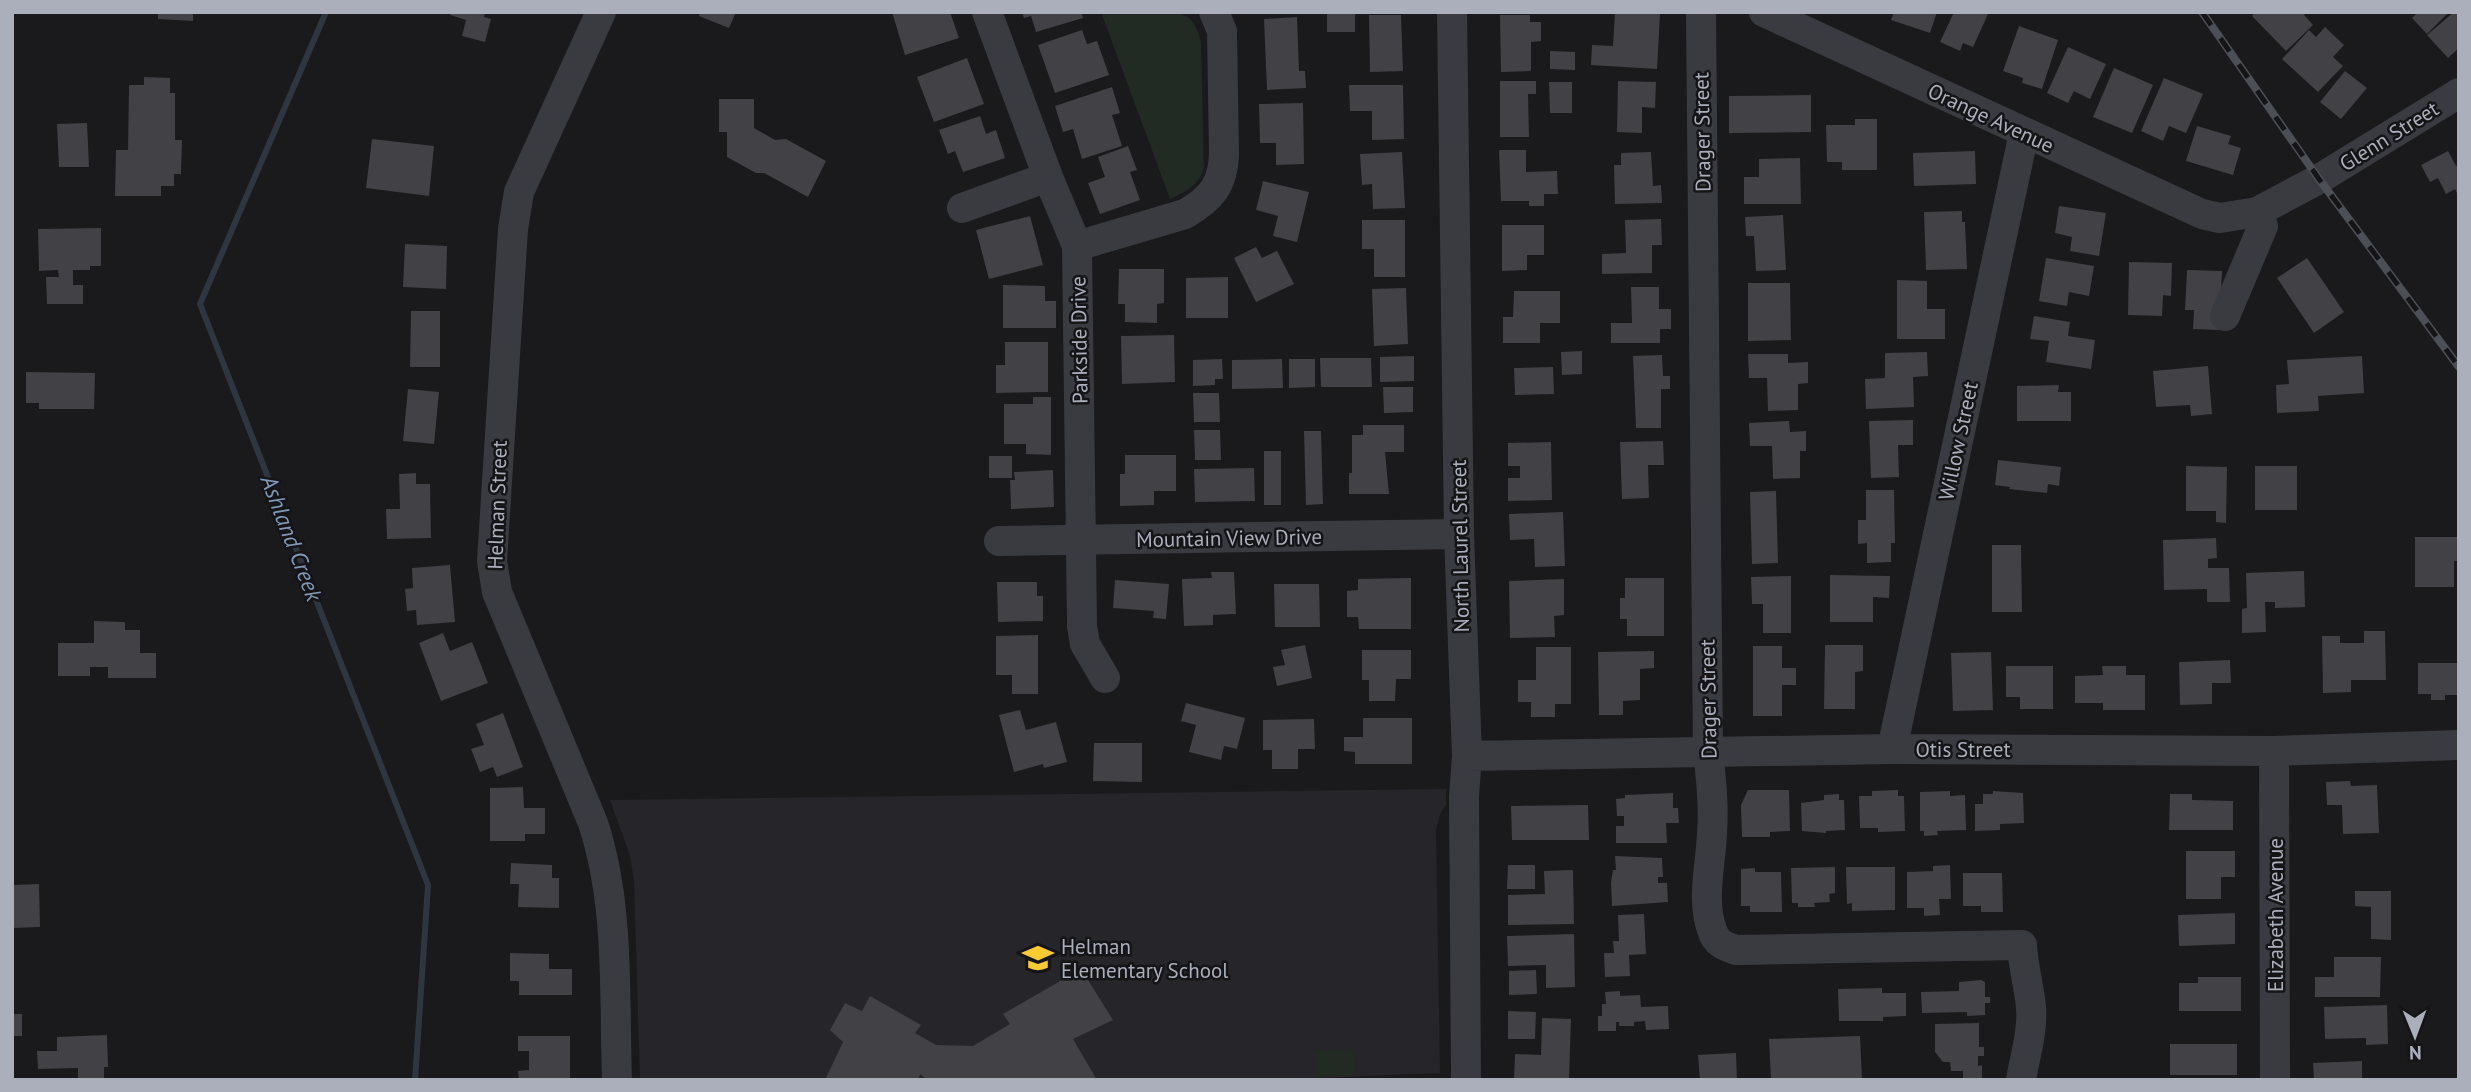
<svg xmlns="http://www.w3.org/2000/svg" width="2471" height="1092" viewBox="0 0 2471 1092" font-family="'PT Sans',sans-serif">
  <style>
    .built { fill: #262529 }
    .green { fill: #212a23 }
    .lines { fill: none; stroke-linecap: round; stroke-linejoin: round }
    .stream { stroke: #2e3741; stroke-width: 6 }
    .building { fill: #414146 }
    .minor { stroke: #3a3b41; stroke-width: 30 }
    .rail-casing { stroke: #4d4f56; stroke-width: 8 }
    .rail { stroke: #151417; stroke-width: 5; stroke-dasharray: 16; stroke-linecap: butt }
    .labels { text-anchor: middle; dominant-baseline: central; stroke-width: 5; stroke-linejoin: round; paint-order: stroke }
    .street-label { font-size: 21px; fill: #abafbc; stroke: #151417 }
    .poi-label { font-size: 21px; fill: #abafbc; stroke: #151417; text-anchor: start }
    .water-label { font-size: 23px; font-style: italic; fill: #8199b8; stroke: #151417 }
  </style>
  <rect width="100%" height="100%" fill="#1a191c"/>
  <!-- built -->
  <path class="built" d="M1446 789V805L1441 812 1436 829 1440 1073 1272 1080H640L634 881 630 856 610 800Z"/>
  <!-- green -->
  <path class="green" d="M1101 12C1121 12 1175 6 1189 18 1196 24 1199 34 1201 42L1204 168C1199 185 1186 192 1170 199Z
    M1354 1049 1355 1075 1316 1077 1315 1051Z"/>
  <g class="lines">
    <!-- stream -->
    <path class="stream" d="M326 12 200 304 428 885 415 1080"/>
  </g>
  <!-- building -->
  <path class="building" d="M158 12H193V21L158 19Z
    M451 12H485L484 17 491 19 485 42 462 36 466 20 450 15Z
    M700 12H736L729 28 699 16Z
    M892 12H950L959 38 905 55Z
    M1022 12H1081L1083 18 1036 32 1031 16 1024 18Z
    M1327 12H1355V32H1327Z
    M1615 12 1660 14 1657 69 1591 65 1592 45 1613 46Z
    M1894 12H1937L1930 33 1891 20Z
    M1954 12H1989L1973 47 1963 43 1960 51 1940 42Z
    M2255 12H2307L2304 15 2313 25 2286 51 2252 16Z
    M2418 12H2449L2427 34 2412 18Z
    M2454 12H2459V48L2448 58 2427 35Z
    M1369 15H1401L1403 71 1370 72Z
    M1500 15H1530V22H1541V41L1531 42V71L1501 72Z
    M1297 17 1299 71H1305L1306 88 1267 90 1264 19Z
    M2019 26 2058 40 2042 89 2022 83 2023 78 2003 71Z
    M2325 27 2344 45 2333 57 2343 66 2318 92 2282 59 2309 30 2316 37Z
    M1082 30 1087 44 1097 41 1109 75 1055 93 1038 45Z
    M2068 47 2106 64 2090 99 2074 91 2068 103 2047 93Z
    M1550 51 1575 52V70L1550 69Z
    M967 58 984 104 934 122 917 77Z
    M2114 68 2153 85 2132 133 2093 117Z
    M2345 71 2367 88 2341 119 2320 102Z
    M144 77 170 78V93H175V140H182L181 174H174V186H161V196H115L116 150H128L129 85H144Z
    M2164 78 2203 94 2186 133 2169 126 2163 141 2141 131Z
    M1500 81H1536V94H1528L1529 137H1500Z
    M1618 81 1656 82 1655 108 1642 107V133L1617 132Z
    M1549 82H1572V113H1550Z
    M1349 85H1403L1404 139 1372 140V111H1350Z
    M1112 87 1120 113 1112 115 1122 146 1082 159 1073 129 1063 132 1055 106Z
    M1811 95V132L1729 133V96Z
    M719 99H754V128L775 140 786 139 826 161 808 197 764 173H756L727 157V132H719Z
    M1303 103 1304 164 1276 165V143H1260L1259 104Z
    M980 116 986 134 996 130 1005 158 963 172 955 151 948 154 939 130Z
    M1855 119H1877V170H1842V162H1827L1826 125H1855Z
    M87 123 89 167H59L57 124Z
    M2197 126 2231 136 2228 144 2241 148 2233 175 2186 161Z
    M372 139 434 146 429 196 366 188Z
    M1128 146 1137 170 1130 172 1140 200 1100 214 1088 183 1105 177 1098 157Z
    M1499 150H1526V172L1557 171 1558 194H1544V206H1529V201H1501Z
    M1975 151 1976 184 1914 186 1913 153Z
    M2448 151 2456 166 2459 165V197L2455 189 2446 194 2438 178 2430 182 2421 165Z
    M1402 152 1405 208 1373 209 1372 184 1362 185 1360 154Z
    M1651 152 1653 186 1661 185 1662 203 1615 204 1614 165H1621V153Z
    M1800 158 1801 204H1744V177H1759V159Z
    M1263 181 1309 192 1297 242 1273 236 1278 216 1256 210Z
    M2059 206 2106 213 2099 256 2070 251 2072 237 2055 233Z
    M1962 211V222H1965L1967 269 1926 270 1924 212Z
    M1783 215 1786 270 1756 271 1754 236H1746L1745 217Z
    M1030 216 1043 265 989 279 976 230Z
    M1661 219 1662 245H1652V273L1602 274V254L1626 253 1625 220Z
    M1362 220H1405V277H1374V249H1362Z
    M1502 225H1544V255H1527V270L1502 271Z
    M101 228V266H90V270H73V285H83V304H47L46 277H59L58 270 39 271 38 229Z
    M405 244 447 246 446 289 403 287Z
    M1256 247 1262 258 1277 251 1294 284 1256 302 1234 258Z
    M2046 258 2094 266 2089 296 2069 292 2067 306 2039 301Z
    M2307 258 2344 312 2314 333 2277 278Z
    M2129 262 2172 263 2171 296 2163 295 2162 316 2128 315Z
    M1119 269H1164V303L1157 304V323L1125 322V304H1118Z
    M2187 270 2222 271 2219 330 2193 329 2194 310H2185Z
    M1228 277V318H1186V278Z
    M1897 280 1927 281V309H1945V339H1897Z
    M1748 283H1790L1791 340 1748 341Z
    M1003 285 1045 286V301H1056V328H1003Z
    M1631 287H1659V309H1671V329H1660V343H1611V323H1632Z
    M1406 288 1408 344 1374 346 1372 289Z
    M1514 291H1560V323H1540V343H1503V317H1513Z
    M411 311H440V367H410Z
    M2034 316 2070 322 2068 336 2095 340 2091 369 2046 362 2049 341 2030 339Z
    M1174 335 1175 382 1122 384 1121 336Z
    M1005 342H1048V392L996 393V365H1005Z
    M1582 351V374L1562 375 1561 352Z
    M1927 352 1928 376 1913 377 1914 407 1866 409 1865 379 1885 378V353Z
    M1748 354H1788V363L1808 362V383L1798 384V410L1768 411 1767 378H1749Z
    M1662 355 1663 376H1670V389H1661V428H1636L1633 356Z
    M1414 356V381L1380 382V357Z
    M2362 356 2364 393 2318 396 2319 411 2277 413 2276 385 2289 384 2287 360Z
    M1320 358H1371L1372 387H1321Z
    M1222 359 1223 379H1215V385L1193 386V360Z
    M1282 359 1283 388 1232 389V360Z
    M1289 359H1315V387L1289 388Z
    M2208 366 2212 414 2191 416 2190 405 2156 407 2153 371Z
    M1553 367 1554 394 1515 395 1514 368Z
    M26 372 95 373 94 409H39V403H26Z
    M2059 385 2058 392H2071V421H2017V386Z
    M1383 387H1413V412L1384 413Z
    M408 389 439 392 434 444 403 441Z
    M1193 393H1219L1220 422H1194Z
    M1033 397H1051V455L1026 454V444H1004V404H1033Z
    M1913 420V445H1898L1899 477 1871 478 1869 421Z
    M1789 421 1790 432 1806 431V451H1800V478L1773 479 1772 446H1750L1749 423Z
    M1363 425H1404V452H1385L1389 494H1349V473H1352V435H1363Z
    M1194 430H1220L1221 460H1195Z
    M1304 431H1321L1323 504 1306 505Z
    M1663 441 1664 465H1648L1649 498 1622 499 1620 442Z
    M1551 442 1552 500 1508 501V478H1520V466H1508V443Z
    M1264 451H1281V505H1264Z
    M1125 455H1176V491H1154V505L1120 506V474H1125Z
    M989 456H1012V478H989Z
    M1998 460 2061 467 2059 486 2048 484 2047 493 2009 489 2010 487 1995 485Z
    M2186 466 2227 467 2226 523 2216 522V511H2186Z
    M2255 466H2297V510H2255Z
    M1254 468 1255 501 1195 502 1194 469Z
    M1053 470 1054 507 1011 509 1010 480H1015L1014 472Z
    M416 473V484H430L431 538 387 539 386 509H400L399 474Z
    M1866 490H1894L1895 543H1891V562L1867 563V543L1858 544V520H1866Z
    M1776 491 1778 563 1752 564 1750 492Z
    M1563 512 1565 566 1535 567 1534 539 1510 540 1509 514Z
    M2415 537H2459V561H2454V587H2415Z
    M2216 538 2217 558 2208 559V568H2229L2230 602H2207V589L2164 590 2163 540Z
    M1992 545H2021L2022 612H1992Z
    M450 565 455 622 417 625 416 610 407 611 405 589 413 588 412 568Z
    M2304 571 2305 607 2275 608V602H2265L2266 632 2242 633V609L2247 608 2246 573Z
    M1211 572H1234L1236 614 1213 615V625L1184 626 1182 579 1212 578Z
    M1830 575 1890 576 1889 598 1873 597V622H1830Z
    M1791 576V633H1763V604H1752L1751 577Z
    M1411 578V629H1359L1358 617H1347V591L1358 590V579Z
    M1625 578H1664V636H1627V619H1620V598H1625Z
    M1564 579V615L1554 616 1555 637 1510 638 1509 581Z
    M1115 580 1169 584 1166 619 1153 618 1154 611 1113 608Z
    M997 582H1037V596H1043V621L998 622Z
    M1274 584H1319L1320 627H1275Z
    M94 621 125 622V630H140V653H156V678H108V667H90V676H58V643H94Z
    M2364 631H2385L2386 680H2351V692L2323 693 2322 636H2340V643H2364Z
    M443 633 450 651 472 642 488 683 441 701 419 643Z
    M1038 635V694H1012V675H996V636Z
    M1305 645 1312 678 1277 686 1273 667 1285 665 1281 650Z
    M1825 645H1863V671L1855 672V709H1824Z
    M1753 646H1782V668H1796V685H1782V716H1753Z
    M1536 647H1571V704H1555V717H1531V702H1518V680H1536Z
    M1362 650H1411V679H1396L1395 701H1369V680H1362Z
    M1654 651V668L1640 669V700L1623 701V715H1599L1598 652Z
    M1991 652 1993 710 1953 711 1951 653Z
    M2230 660 2231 683H2212V704L2180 705 2179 662Z
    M2418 663H2458V695H2445V700H2431V694H2418Z
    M2006 666H2053V709H2020V697H2006Z
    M2102 666H2126V675H2145V710H2103V703H2075V676L2103 675Z
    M1186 703 1245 718 1237 749 1224 746 1221 760 1189 752 1196 725 1181 721Z
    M1020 710 1026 730 1056 722 1067 762 1044 768 1043 764 1014 772 999 715Z
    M503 713 523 767 497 777 493 767 480 772 471 749 484 745 476 724Z
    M1363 718H1412V764H1355V752L1344 751V737H1363Z
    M1314 719 1315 749H1298V769H1272V750H1263V720Z
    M1094 743H1142V782L1093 781Z
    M2350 781 2351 786 2377 785 2379 833 2343 834 2342 805H2327L2326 782Z
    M523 787 524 808H545V834H525V841H490V788Z
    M1748 790H1789L1790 831 1770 832V837H1742L1741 805Z
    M1898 790V796H1904L1905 831 1878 832V828H1860L1859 796H1872V791Z
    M1950 791V796L1965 795 1966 830 1937 831 1938 835 1924 836V831H1920V792Z
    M1993 791 2023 793 2024 823 2000 824V830L1975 831V804H1983V794H1993Z
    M1673 793V808H1678L1679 823H1666L1667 843H1616V826H1624V816H1617L1616 799 1625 798V795Z
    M1839 794V800H1844L1845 830 1826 831V833L1802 831 1801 803 1824 800V795Z
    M2170 794H2192V800L2233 801V830H2169Z
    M1588 805 1589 840H1512L1511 806Z
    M2186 851H2235V877H2221V899H2186Z
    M1615 856 1662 858 1663 877H1658V883H1667L1668 902 1612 906 1611 883 1613 870H1616Z
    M511 863 552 865V878H559V908L518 907 519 884H510Z
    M1508 865H1535V889H1507Z
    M1950 865 1951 899H1939L1940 915 1924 916V908H1907V872L1933 871V866Z
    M1835 867V893L1829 894 1830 902 1814 903 1815 907H1798V903H1792L1791 868Z
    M1846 867H1895V910L1852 911V903L1847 904Z
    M1755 868V872H1781L1782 912H1750V906H1741V869Z
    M1573 870 1574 924 1508 925V895L1545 894 1544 871Z
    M1963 873H2002L2003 912H1981V906H1963Z
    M39 884 40 927 12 928V885Z
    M2355 891H2391V940L2371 939V907L2355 906Z
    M2235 913V944L2179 946 2178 915Z
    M1644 914 1646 954 1629 955 1630 976 1605 977 1604 953H1614L1613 941H1619L1618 915Z
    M1574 934 1575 987 1546 988V965L1508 966 1507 936Z
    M510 953 549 954V969H572V995H519V981H510Z
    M2334 957H2381L2380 997H2315V977H2334Z
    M1081 969 1113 1020 1073 1039 1097 1080H927L920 1074 918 1080H825L843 1042 830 1030 845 1003 862 1011 870 996 921 1025 915 1033 936 1045 973 1046 1010 1024 1003 1014Z
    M1536 970 1537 994 1509 995V971Z
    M2198 977H2241V1011H2179V983H2198Z
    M1981 980 1985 982V997H1990V1003H1985V1015L1967 1016V1012L1922 1013 1921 992 1959 991V982Z
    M1882 988V993H1906V1016L1883 1017V1021H1839L1838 989Z
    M1620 991V996L1640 995 1641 1007 1668 1006 1669 1029 1646 1030 1645 1021 1634 1022V1026H1619V1022H1616V1031H1598V1016H1602V1004H1606L1605 992Z
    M2387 1005 2388 1044 2366 1045V1038L2325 1039 2324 1007Z
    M1508 1011 1536 1012 1535 1039H1508Z
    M12 1014H22V1036H12Z
    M1542 1018 1571 1019 1569 1080H1514L1515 1054 1541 1055Z
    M1979 1023V1047H1984V1056H1978V1066L1982 1065V1080H1963V1071H1951L1950 1062H1943L1935 1052V1024Z
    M107 1035 108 1067H104V1080H78V1068L38 1069 37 1051H57V1037Z
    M518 1036H570V1080H519L518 1071 529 1070V1051H518Z
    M1860 1036 1862 1080H1771L1769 1039Z
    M2170 1044H2237V1075H2170Z
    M1736 1053 1737 1080H1700L1698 1055Z
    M2362 1061V1080H2314L2313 1063Z"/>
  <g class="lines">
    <!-- minor -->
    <path class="minor" d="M601 12 519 192 513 229 492 561 497 592 593 823C620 905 614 994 617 1080
      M987 12 1048 177 1077 246 1082 626 1085 644 1105 678
      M1452 12 1459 534 1467 756 1464 796 1466 1080
      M1701 12 1708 751C1711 778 1714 805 1712 833 1711 864 1701 899 1712 930 1716 943 1724 946 1736 950L2022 945C2023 966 2029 986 2031 1007 2033 1031 2025 1056 2021 1080
      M1764 12 2202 214 2220 218 2257 212 2319 179 2459 93
      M962 208 1048 177
      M1077 246 1185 214C1211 199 1223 185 1224 154L1222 31 1214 12
      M2225 316 2263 226 2257 212
      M999 541 1459 534
      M1892 749 2024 133
      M2274 751 2275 1080
      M1467 756 1892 749 2274 751 2459 745"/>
    <defs>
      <path id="rail" d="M2202 12 2319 179 2459 367"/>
    </defs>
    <!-- rail casing -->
    <use href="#rail" class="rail-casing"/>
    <!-- rail -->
    <use href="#rail" class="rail"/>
  </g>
  <!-- icons -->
  <defs>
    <symbol id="school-bare" viewBox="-9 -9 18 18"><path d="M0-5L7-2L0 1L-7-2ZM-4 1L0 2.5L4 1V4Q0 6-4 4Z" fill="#faca33" stroke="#151417" stroke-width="2.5" paint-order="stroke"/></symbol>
  </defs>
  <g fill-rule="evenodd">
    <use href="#school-bare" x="1016" y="936" width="44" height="44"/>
  </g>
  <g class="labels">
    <!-- street labels -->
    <g class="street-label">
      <text transform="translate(1991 118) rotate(25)">Orange Avenue</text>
      <text transform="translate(1702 132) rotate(-91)">Drager Street</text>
      <text transform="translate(2389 136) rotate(-32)">Glenn Street</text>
      <text transform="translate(1079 340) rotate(-91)">Parkside Drive</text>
      <text transform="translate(1958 441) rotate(-78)">Willow Street</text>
      <text transform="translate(497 505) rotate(-88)">Helman Street</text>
      <text transform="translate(1229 538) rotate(-1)">Mountain View Drive</text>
      <text transform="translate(1460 546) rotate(-91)">North Laurel Street</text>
      <text transform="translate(1708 699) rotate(-91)">Drager Street</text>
      <text x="1963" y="749">Otis Street</text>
      <text transform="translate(2275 915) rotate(-90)">Elizabeth Avenue</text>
    </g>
    <!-- poi labels -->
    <g class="poi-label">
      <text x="1061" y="946">Helman<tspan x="1061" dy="24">Elementary School</tspan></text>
    </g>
    <!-- water labels -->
    <g class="water-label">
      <text transform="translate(292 538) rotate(69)">Ashland Creek</text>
    </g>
  </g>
  <!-- border -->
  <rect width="2471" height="1092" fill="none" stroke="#abafbc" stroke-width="28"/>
  <!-- north arrow -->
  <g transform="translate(2415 1036) rotate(179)" stroke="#151417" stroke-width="5" paint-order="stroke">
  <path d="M0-5L12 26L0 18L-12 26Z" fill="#abafbc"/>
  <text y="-10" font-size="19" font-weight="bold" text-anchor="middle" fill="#abafbc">N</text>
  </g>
</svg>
